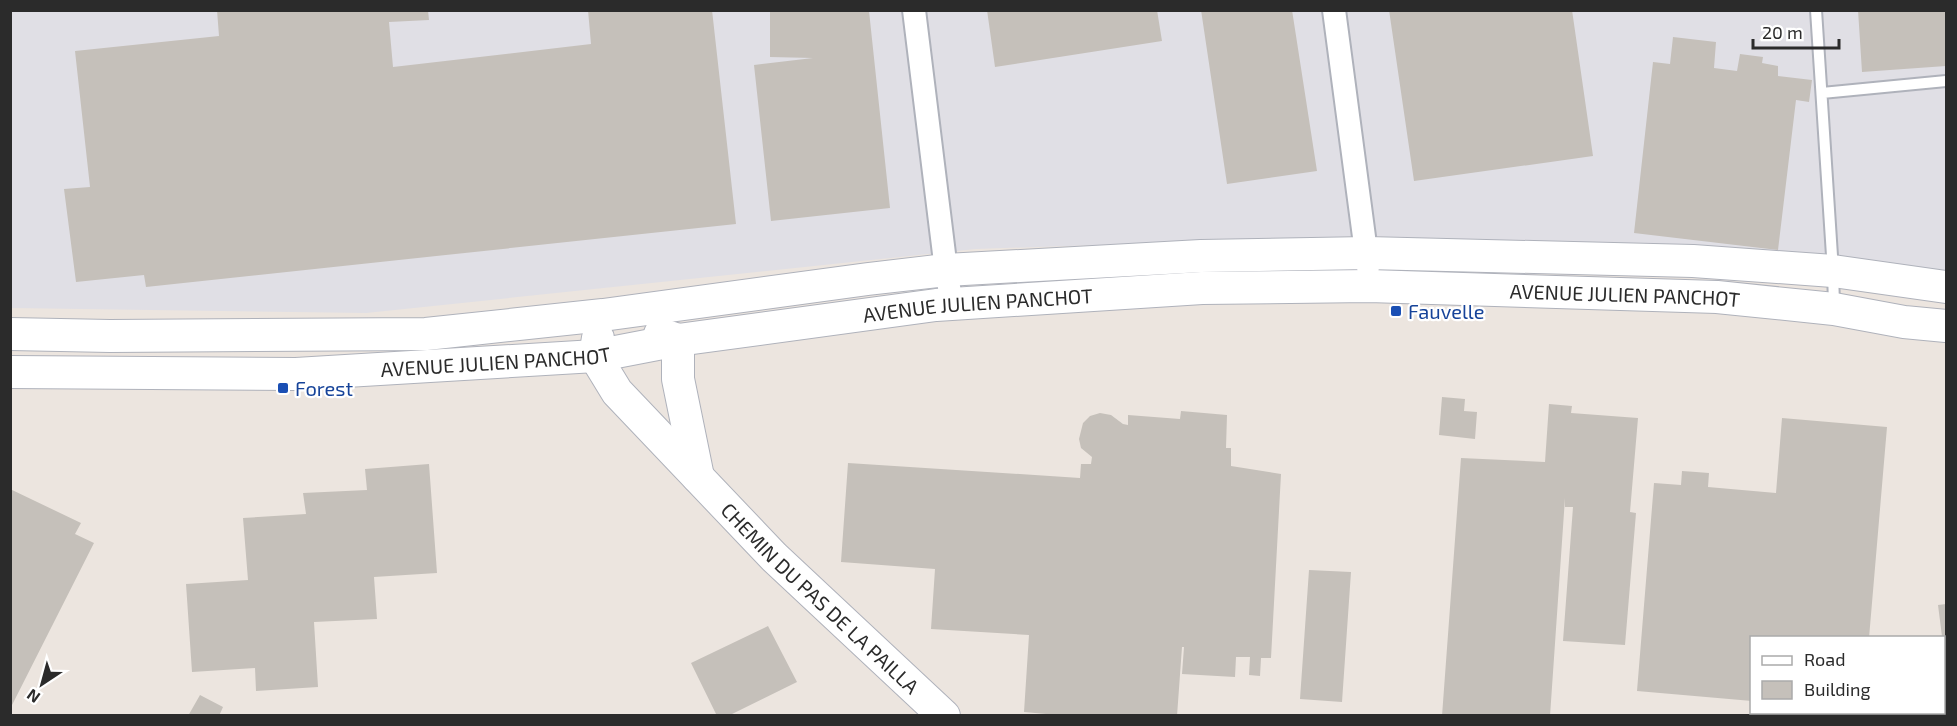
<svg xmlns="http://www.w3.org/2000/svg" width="1957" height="726" viewBox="0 0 1957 726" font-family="'Exo 2',sans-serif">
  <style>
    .industrial { fill: #e0dfe5 }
    .building { fill: #c5c0ba }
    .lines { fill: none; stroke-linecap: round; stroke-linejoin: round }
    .lane-casing { stroke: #afb2bb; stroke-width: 14 }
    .street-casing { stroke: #afb2bb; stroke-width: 26 }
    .secondary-casing { stroke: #afb2bb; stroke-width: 34 }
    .lane { stroke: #fff; stroke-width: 10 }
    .street { stroke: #fff; stroke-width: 22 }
    .secondary { stroke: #fff; stroke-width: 32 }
    .transit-dot { fill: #1a4fb4; stroke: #fff; stroke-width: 2 }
    .labels { text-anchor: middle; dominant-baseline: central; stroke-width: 4.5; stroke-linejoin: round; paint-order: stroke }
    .street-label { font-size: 20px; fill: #2b2b2b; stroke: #fff }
    .transit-label { font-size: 20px; fill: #164399; stroke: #fff; text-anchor: start }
  </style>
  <rect width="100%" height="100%" fill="#ece5df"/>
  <!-- industrial -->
  <path class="industrial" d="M11 11H1946V271L1847 266 1589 246 1368 236 976 249 366 313 11 308Z"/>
  <!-- building -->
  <path class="building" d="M217 10H428L429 20 389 22 393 67 591 44 588 10H712L736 224 146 287 144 275 76 282 64 189 90 187 75 51 219 36Z
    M770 10 869 11 890 208 771 221 754 65 813 58 770 57Z
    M987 10H1157L1162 41 995 67Z
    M1201 10H1292L1317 171 1227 184Z
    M1389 10H1572L1593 156 1414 181Z
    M1858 10H1946V66L1862 72Z
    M1673 37 1716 42 1714 68 1737 71 1740 54 1763 57 1762 63 1778 66V76L1812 80 1809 102 1796 100 1778 250 1634 233 1653 62 1670 64Z
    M1442 397 1465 399 1464 411 1477 412 1475 439 1439 435Z
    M1549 404 1572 406 1571 413 1638 418 1630 512 1636 513 1625 645 1563 641 1573 507H1565V498L1550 716H1442L1461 458 1545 462Z
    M1181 411 1227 415 1226 448H1231V466L1281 474 1271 658H1261L1260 676 1249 675 1250 657H1236L1235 677 1182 674 1184 647H1182L1177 716H1068L1024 712 1029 635 931 629 935 569 841 562 848 463 1080 478 1081 464H1091L1092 457 1081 448 1079 439 1083 423 1090 416 1100 413 1111 415 1123 424 1128 425V415L1180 419Z
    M1782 418 1887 427 1869 638H1752V701L1637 691 1654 483 1681 485 1682 471 1696 472 1709 473 1708 487 1776 493Z
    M429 464 437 573 374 577 377 619 314 622 318 687 256 691 255 668 192 672 186 584 248 580 243 518 306 514 303 493 367 490 365 469Z
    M10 489 81 523 75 534 94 543 10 709Z
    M1309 570 1351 572 1342 702 1300 699Z
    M1946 604V659L1945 660 1938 605Z
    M768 626 797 682 728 716H717L691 663Z
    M200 695 223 707 219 716H188Z"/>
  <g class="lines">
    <defs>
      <path id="lane" d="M1816 10 1833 271 1834 305
        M1822 93 1946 81"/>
      <path id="street" d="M914 10 946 270 952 304
        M1334 10 1368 267"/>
      <g id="secondary">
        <path d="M10 334 110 336 426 334 603 315 868 279 946 270 1201 256 1367 253 1693 261 1833 271 1946 287"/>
        <path d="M660 334 678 340V379L698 477"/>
        <path id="s1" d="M598 338 595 356 617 392 774 557 944 716"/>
        <path id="s2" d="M10 372 296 374 595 356 678 340 936 305 1202 288 1369 286 1717 297 1834 309 1904 322 1946 326"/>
      </g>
    </defs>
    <!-- lane casing -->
    <use href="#lane" class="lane-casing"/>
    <!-- street casing -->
    <use href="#street" class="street-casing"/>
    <!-- secondary casing -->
    <use href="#secondary" class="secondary-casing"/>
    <!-- lane -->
    <use href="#lane" class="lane"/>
    <!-- street -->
    <use href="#street" class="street"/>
    <!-- secondary -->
    <use href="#secondary" class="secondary"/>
  </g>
  <!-- markers -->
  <g class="transit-dot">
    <rect x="1390" y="305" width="12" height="12" rx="3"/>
    <rect x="277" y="382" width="12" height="12" rx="3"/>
  </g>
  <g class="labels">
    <!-- street labels -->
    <g class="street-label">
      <text stroke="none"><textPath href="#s2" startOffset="1620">AVENUE JULIEN PANCHOT</textPath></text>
      <text stroke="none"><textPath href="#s2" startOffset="972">AVENUE JULIEN PANCHOT</textPath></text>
      <text stroke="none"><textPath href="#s2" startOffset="486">AVENUE JULIEN PANCHOT</textPath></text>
      <text stroke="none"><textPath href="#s1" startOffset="350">CHEMIN DU PAS DE LA PAILLA</textPath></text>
    </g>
    <!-- transit labels -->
    <g class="transit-label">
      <text x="1408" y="311">Fauvelle</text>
      <text x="295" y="388">Forest</text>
    </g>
  </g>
  <!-- border -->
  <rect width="1957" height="726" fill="none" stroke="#2b2b2b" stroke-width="24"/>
  <!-- legend -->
  <rect x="1750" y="636" width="195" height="78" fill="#ffffff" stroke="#aaaaaa" stroke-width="1.5"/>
  <rect x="1762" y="656" width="30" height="9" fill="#ffffff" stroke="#aaaaaa" stroke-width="1.5"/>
  <text x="1804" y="666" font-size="18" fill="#2b2b2b">Road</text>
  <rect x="1762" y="681" width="30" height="18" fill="#c5c0ba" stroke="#aaaaaa" stroke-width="1.5"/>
  <text x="1804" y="696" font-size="18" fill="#2b2b2b">Building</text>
  <!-- north arrow -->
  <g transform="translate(42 684) rotate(216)" stroke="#ffffff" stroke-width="4.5" paint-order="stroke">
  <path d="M0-4.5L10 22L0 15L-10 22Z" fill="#2b2b2b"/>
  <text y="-9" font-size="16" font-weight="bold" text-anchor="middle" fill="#2b2b2b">N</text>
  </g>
  <!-- scale -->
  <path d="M1753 39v9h86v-9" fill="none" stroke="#2b2b2b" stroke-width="3"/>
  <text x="1762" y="39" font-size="18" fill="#2b2b2b" stroke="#ffffff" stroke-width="4.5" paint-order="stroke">20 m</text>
</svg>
